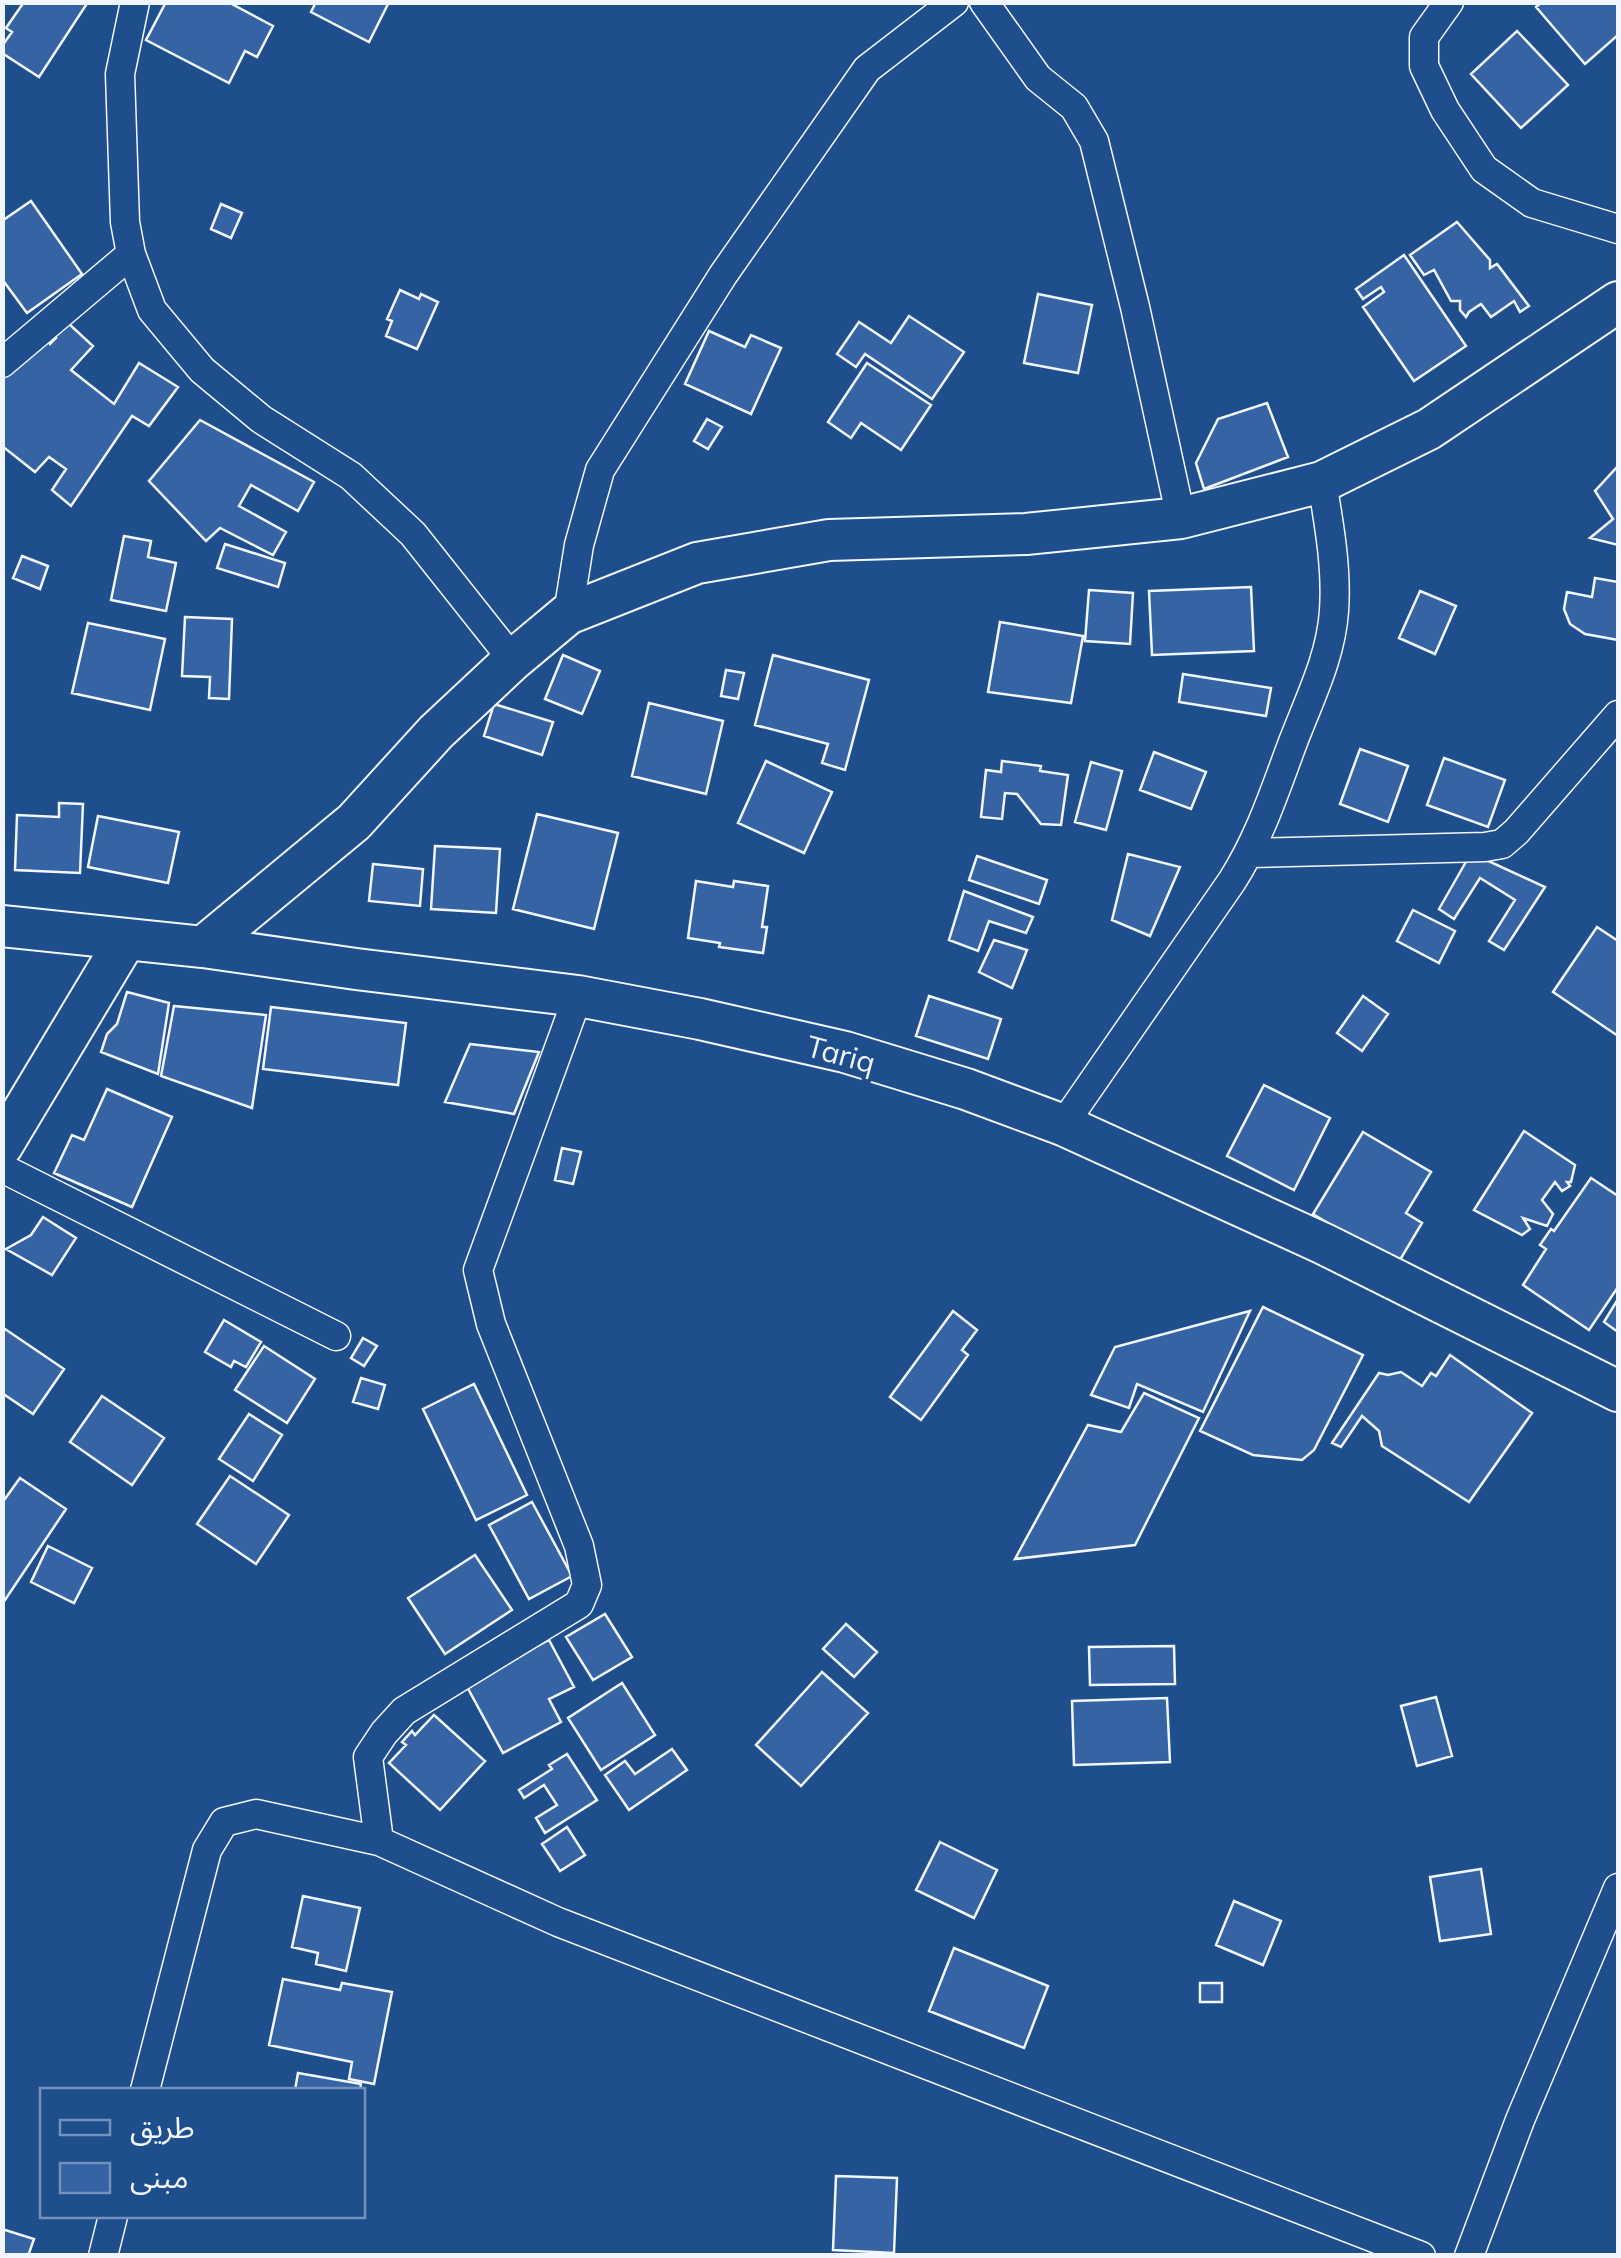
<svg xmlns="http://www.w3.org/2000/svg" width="1621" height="2258" viewBox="0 0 1621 2258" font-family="Mulish,'Noto Sans Arabic',sans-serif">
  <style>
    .building { fill: #3563a3; stroke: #f2f6ff; stroke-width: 2.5 }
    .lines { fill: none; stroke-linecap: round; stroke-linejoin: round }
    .street-casing { stroke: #f2f6ff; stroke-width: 31 }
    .secondary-casing { stroke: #f2f6ff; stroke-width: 44 }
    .street { stroke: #1f4e8c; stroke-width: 28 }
    .secondary { stroke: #1f4e8c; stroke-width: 40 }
    .labels { text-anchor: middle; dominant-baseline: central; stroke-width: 8; stroke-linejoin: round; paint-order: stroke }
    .street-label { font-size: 30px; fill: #f2f6ff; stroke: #1f4e8c }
  </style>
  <rect width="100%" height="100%" fill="#1f4e8c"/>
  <!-- building -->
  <path class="building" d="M24 2H88L39 77 2 53V46L12 32 6 28Z
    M166 2H228L273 26 257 57 245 51 229 83 146 40Z
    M316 2H389L369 42 311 12Z
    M1542 2H1618V35L1585 64 1536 7Z
    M1517 31 1568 85 1521 128 1471 74Z
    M31 201 82 274 27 313 2 279V221Z
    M221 204 242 213 231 238 211 229Z
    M1457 222 1490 260V268L1497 264 1529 306 1520 312 1514 301 1491 317 1481 304 1469 312 1466 317 1460 310V301H1451L1434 270 1424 275 1410 255Z
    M1404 255 1466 346 1414 381 1363 307 1384 292 1381 287 1363 299 1356 289Z
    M400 290 419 299 421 294 438 302 417 349 386 336 392 321 387 319Z
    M1038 294 1092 305 1078 373 1024 363Z
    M909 316 964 352 932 399 865 354 856 367 837 354 859 322 891 343Z
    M68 323 93 346 71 370 114 404 139 363 178 387 149 426 132 416 71 506 52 490 66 469 49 457 35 472 2 446V374L46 337 50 344 56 338 53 334Z
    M709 331 745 347 751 335 781 348 751 414 685 384Z
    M867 363 931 405 901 450 861 423 851 438 828 422Z
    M1267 403 1288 457 1204 489 1196 463 1218 419Z
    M707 419 722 427 708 449 694 441Z
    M200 420 314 482 298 511 251 485 239 506 286 532 273 555 220 528 206 541 149 481Z
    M1618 466V545L1590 538 1613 519 1595 491Z
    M124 536 151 541 148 557 176 563 166 611 111 600Z
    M225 544 285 563 278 587 217 568Z
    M22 556 48 566 40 589 13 578Z
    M1595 578 1618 582V640L1585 634 1570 624 1564 609 1567 592 1592 597Z
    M1251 587 1254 651 1152 655 1149 591Z
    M1089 590 1133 593 1130 644 1085 641Z
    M1420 591 1456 606 1435 654 1399 638Z
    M185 617 232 619 229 699 209 698 210 677 182 676Z
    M1000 622 1083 636 1071 703 988 692Z
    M88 623 165 639 150 710 72 693Z
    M563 655 600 671 582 714 545 699Z
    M773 655 869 680 845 770 822 763 828 744 755 725Z
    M726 670 744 673 738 699 721 696Z
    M1183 674 1271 688 1266 716 1179 702Z
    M649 703 723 721 706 794 632 776Z
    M494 704 553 722 542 755 484 736Z
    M1360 749 1408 766 1388 822 1340 804Z
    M1154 752 1206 772 1191 809 1140 790Z
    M1444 758 1505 780 1488 827 1427 805Z
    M766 761 832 792 804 853 738 823Z
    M1002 761 1041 766 1040 771 1068 775 1061 825 1041 824 1017 794 1005 793 1002 819 981 817 986 770 1001 772Z
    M1091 762 1122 771 1106 830 1075 822Z
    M59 803 83 804 80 873 15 870 17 815 59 817Z
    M537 814 618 833 594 929 513 909Z
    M98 816 179 832 168 883 88 867Z
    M435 846 500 849 496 913 431 909Z
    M1471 853 1545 887 1504 950 1489 941 1515 900 1480 878 1454 919 1439 909Z
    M1128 854 1180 867 1150 936 1112 920Z
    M977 856 1047 880 1039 904 969 880Z
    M373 864 423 869 420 906 369 901Z
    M696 881 733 887 734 881 768 886 762 927H767L763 953 719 947 720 943 688 938Z
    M964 891 1033 917 1026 933 989 921 978 951 949 940Z
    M1413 910 1455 931 1439 963 1397 941Z
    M1597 927 1618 941V1036L1553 992Z
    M994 940 1027 950 1012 988 979 972Z
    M127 992 169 1003 158 1074 101 1052 107 1034 117 1024Z
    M929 996 1001 1019 988 1059 916 1036Z
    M1363 996 1388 1014 1362 1051 1337 1033Z
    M174 1006 266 1015 252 1108 161 1076Z
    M271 1007 406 1023 398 1085 263 1069Z
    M470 1044 539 1052 514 1114 445 1102Z
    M1264 1085 1330 1118 1294 1190 1227 1156Z
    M107 1089 172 1117 132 1207 54 1173 72 1135 84 1140Z
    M1524 1131 1575 1165 1571 1182H1567L1570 1186 1562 1191 1555 1182 1542 1200 1553 1214 1547 1226 1523 1218 1530 1229 1522 1235 1474 1210Z
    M1363 1132 1431 1172 1406 1213 1422 1223 1397 1265 1313 1214Z
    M562 1148 581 1152 573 1184 555 1180Z
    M1591 1178 1618 1196V1287L1589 1330 1523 1285 1546 1249 1540 1245 1551 1229 1554 1231Z
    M43 1217 76 1238 52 1275 6 1249 31 1235Z
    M1618 1299V1332L1604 1322Z
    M1263 1307 1363 1355 1314 1450 1302 1460 1253 1455 1200 1431Z
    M953 1311 977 1330 962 1350 968 1355 921 1420 890 1397Z
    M1250 1311 1203 1412 1137 1384 1129 1408 1091 1395 1115 1347Z
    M224 1320 261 1342 246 1367 234 1361 231 1367 205 1352Z
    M2 1327 64 1369 33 1414 2 1393Z
    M363 1338 377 1346 364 1366 351 1358Z
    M264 1346 315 1379 287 1423 235 1390Z
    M1450 1355 1532 1413 1469 1502 1382 1446 1379 1431 1362 1416 1341 1447 1332 1443 1379 1373 1388 1375 1401 1372 1422 1386 1431 1373 1436 1376Z
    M361 1378 385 1385 378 1409 353 1402Z
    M474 1384 527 1495 476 1520 423 1409Z
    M1144 1393 1199 1418 1135 1545 1015 1559 1088 1425 1121 1432Z
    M102 1396 164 1438 132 1485 70 1442Z
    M249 1414 282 1435 253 1481 219 1459Z
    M230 1476 289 1515 256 1564 197 1524Z
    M20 1478 66 1509 5 1600 2 1598V1503Z
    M532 1502 572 1576 529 1599 489 1525Z
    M48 1546 92 1568 74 1603 31 1582Z
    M475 1555 512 1610 445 1654 408 1598Z
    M605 1614 632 1657 593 1680 566 1637Z
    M846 1624 877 1652 854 1677 823 1649Z
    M549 1640 574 1687 549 1699 561 1722 503 1753 465 1683Z
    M1174 1646 1175 1684 1090 1685 1089 1647Z
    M822 1672 868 1713 801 1786 756 1745Z
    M622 1683 655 1735 601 1770 568 1718Z
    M1436 1697 1452 1756 1417 1766 1401 1706Z
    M1167 1698 1170 1762 1074 1765 1072 1701Z
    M434 1715 485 1761 440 1810 389 1763 406 1745 402 1742 412 1731 415 1735Z
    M672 1749 687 1770 629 1810 605 1775 625 1761 635 1774Z
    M567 1754 597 1800 545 1833 536 1818 557 1805 544 1785 524 1798 519 1790 552 1769 549 1765Z
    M567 1827 585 1855 560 1871 542 1844Z
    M940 1842 997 1870 974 1918 916 1890Z
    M1481 1869 1491 1934 1440 1941 1430 1877Z
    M303 1896 360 1908 346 1971 316 1964 318 1953 292 1947Z
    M1234 1901 1281 1921 1263 1965 1216 1945Z
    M954 1948 1048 1986 1024 2048 929 2011Z
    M283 1979 340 1990 342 1983 392 1992 374 2084 349 2079 352 2062 269 2045Z
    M1200 1983H1222V2002H1200Z
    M298 2073 361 2084 360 2090H295Z
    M836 2176 897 2178 894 2253 833 2250Z
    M2 2229 34 2239 28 2256H2Z"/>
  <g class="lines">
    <defs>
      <path id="street" d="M135 2 120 74 125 222 131 254 152 310 202 370 261 419 351 476 413 534 513 660
        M984 2 1038 78 1074 107 1094 141 1135 307 1181 518
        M1449 2 1424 37V66L1445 110 1484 169 1532 203 1618 229
        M2 363 131 254
        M568 614 579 545 600 470 723 275 867 69 954 2
        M1250 853 1485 847 1502 844 1516 832 1618 715
        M578 996 478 1270 491 1324 579 1546 587 1585 579 1604 404 1711 384 1733 368 1757 379 1841 558 1922 1421 2256
        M1063 1125 1232 881C1260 837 1275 790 1293 742 1309 700 1331 657 1334 611 1337 568 1329 524 1322 482
        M2 1168 336 1336
        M145 2090 207 1850 224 1822 256 1814 379 1841
        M103 2256 113 2216
        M1469 2256 1520 2120 1618 1888"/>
      <path id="secondary" d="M2 926 203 947 356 969 578 996 700 1019 845 1052 966 1089 1063 1125 1324 1244 1618 1391
        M203 947 354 822 436 732 513 660 568 614 697 563 829 540 1026 534 1181 518 1322 482 1429 429 1618 302
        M2 1146 125 941"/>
    </defs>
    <!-- street casing -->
    <use href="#street" class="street-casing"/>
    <!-- secondary casing -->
    <use href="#secondary" class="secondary-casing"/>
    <!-- street -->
    <use href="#street" class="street"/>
    <!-- secondary -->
    <use href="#secondary" class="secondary"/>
  </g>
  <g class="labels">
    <!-- street labels -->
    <g class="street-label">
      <text transform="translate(841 1054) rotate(15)">Tariq</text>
    </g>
  </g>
  <!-- border -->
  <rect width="1621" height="2258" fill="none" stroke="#f2f6ff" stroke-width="10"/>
  <!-- legend -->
  <rect x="40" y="2088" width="325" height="130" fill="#1f4e8c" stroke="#7391ba" stroke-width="2.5"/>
  <rect x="60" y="2120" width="50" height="15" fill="#1f4e8c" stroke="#7391ba" stroke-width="2.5"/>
  <text x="130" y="2138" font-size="30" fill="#f2f6ff">طريق</text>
  <rect x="60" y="2163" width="50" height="30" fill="#3563a3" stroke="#7391ba" stroke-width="2.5"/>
  <text x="130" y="2188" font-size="30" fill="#f2f6ff">مبنى</text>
</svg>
